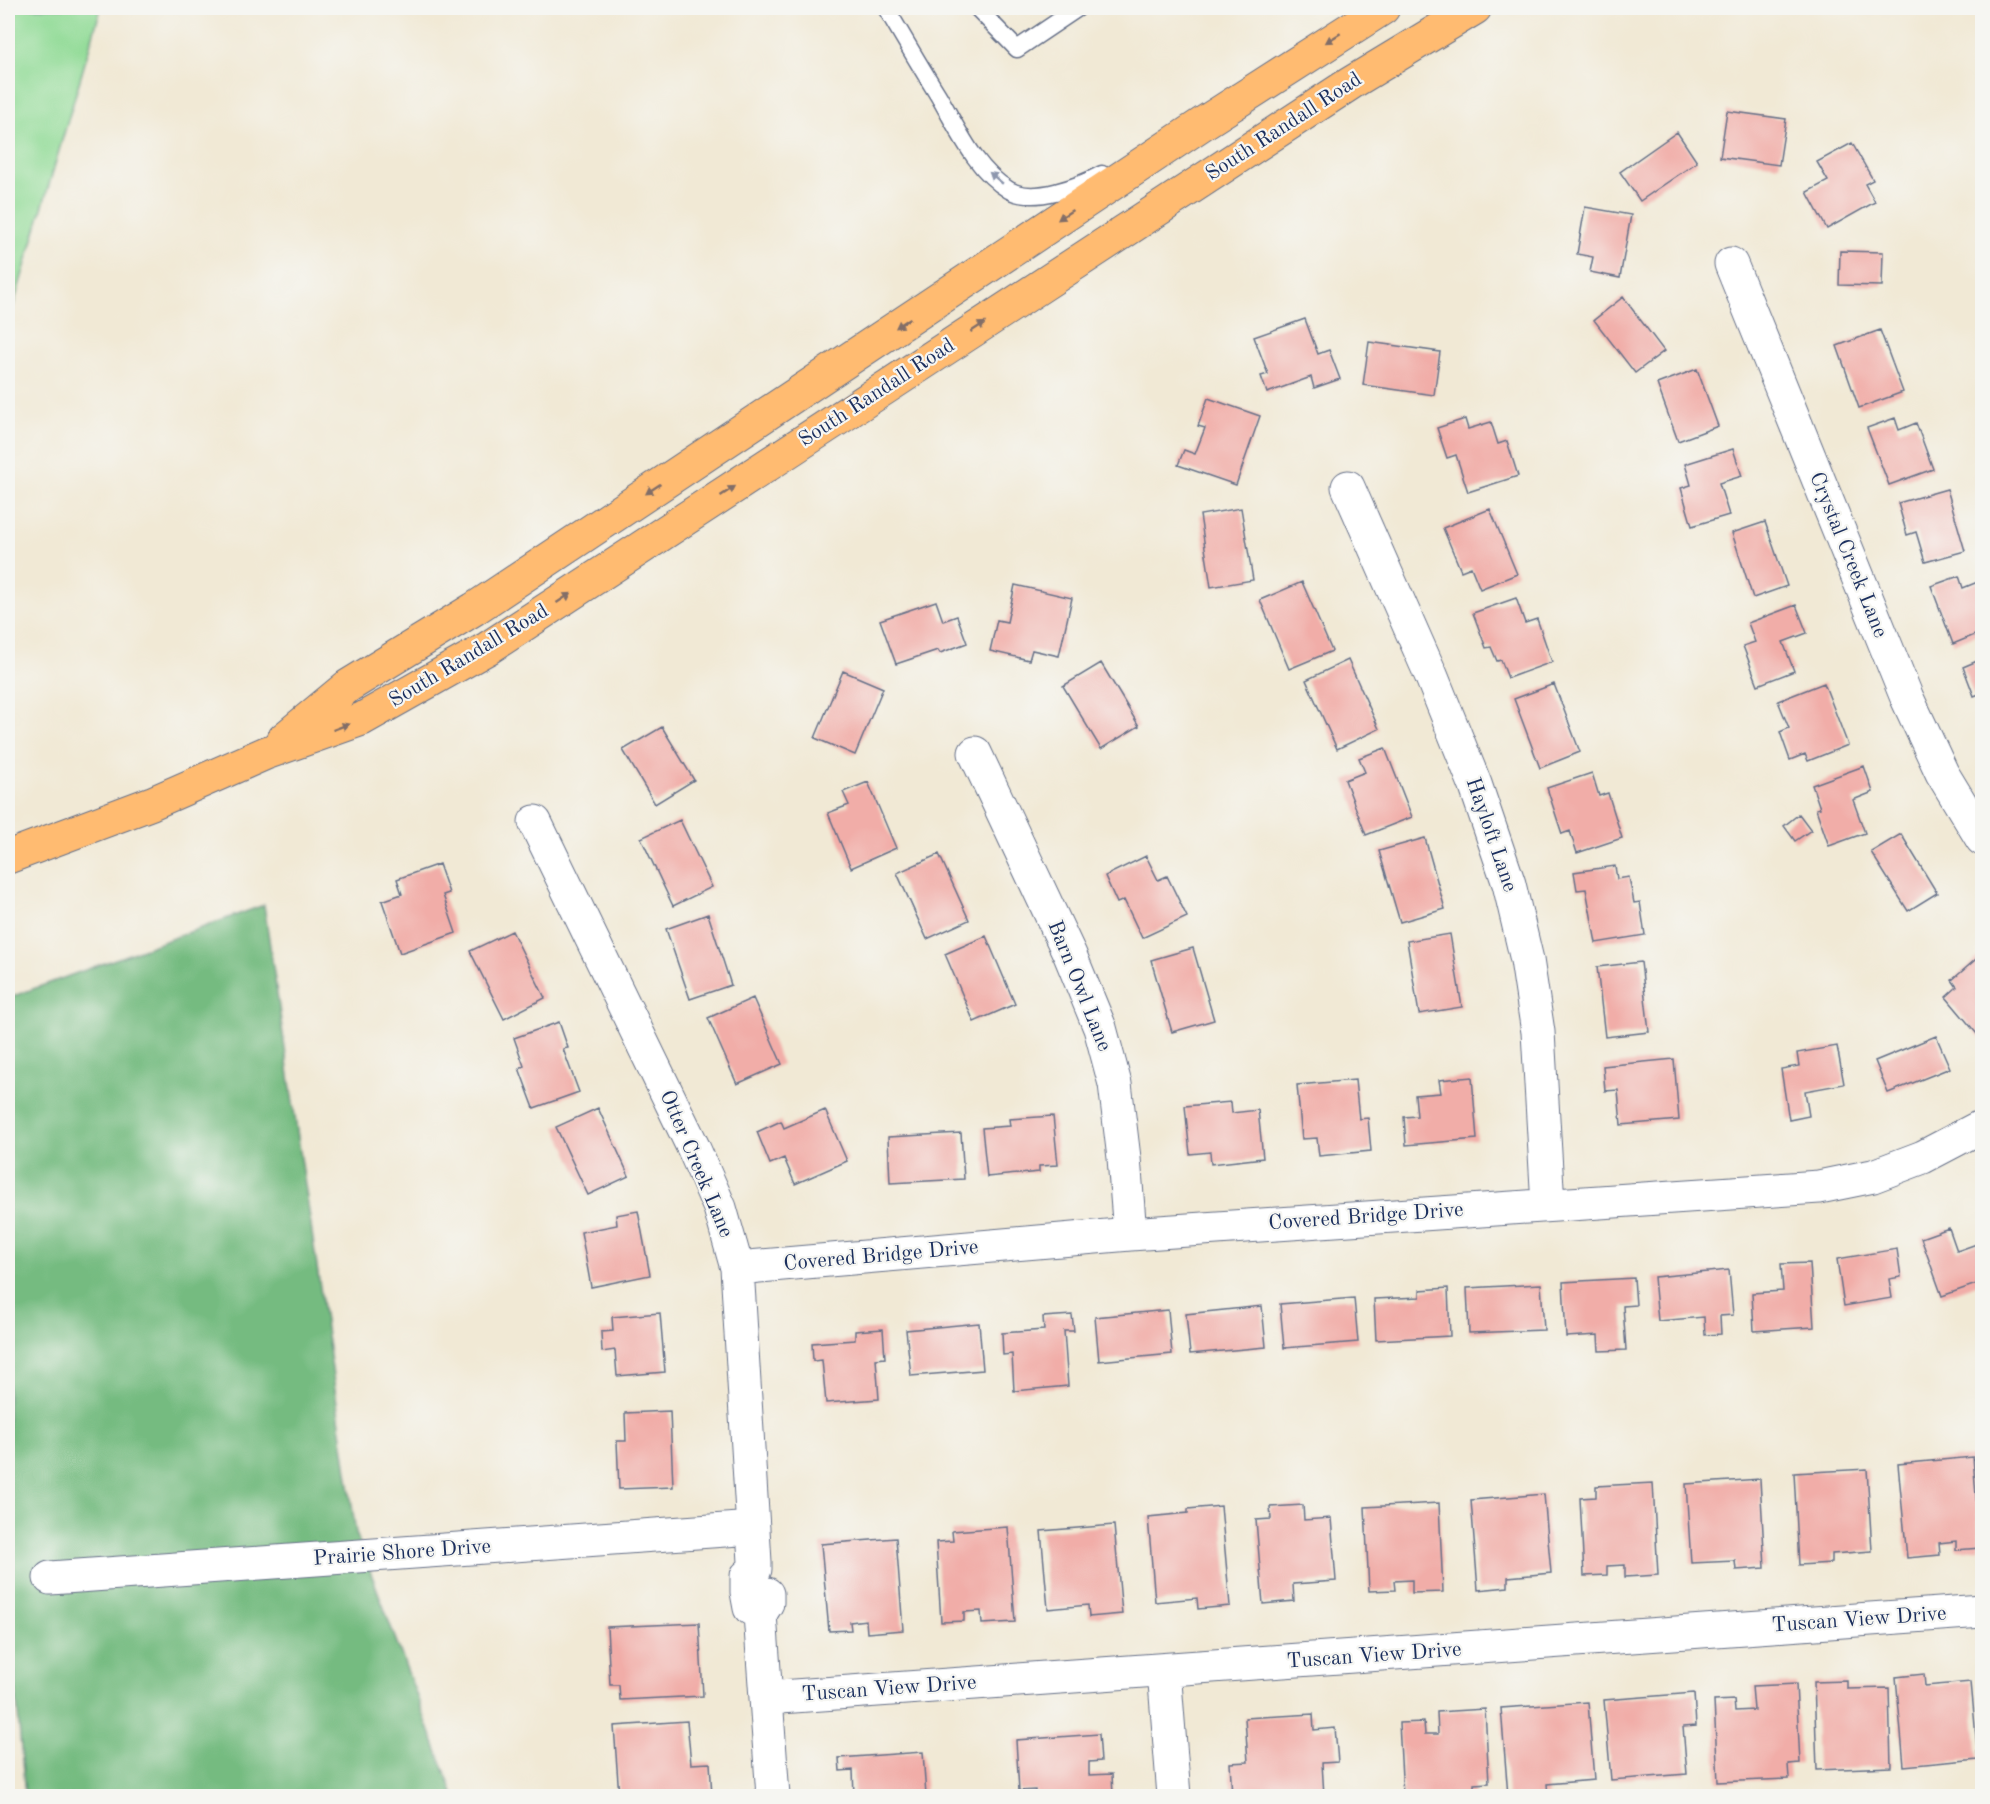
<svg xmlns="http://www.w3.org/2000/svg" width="1990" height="1804" viewBox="0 0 1990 1804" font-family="'Old Standard TT',serif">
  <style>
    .green { fill: #92db97; stroke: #56857a; stroke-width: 1.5 }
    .forest { fill: #75bb80; stroke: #48756f; stroke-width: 1.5 }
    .building { fill: #f1ada8 }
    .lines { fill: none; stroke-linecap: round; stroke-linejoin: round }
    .service-casing { stroke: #667088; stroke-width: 19 }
    .minor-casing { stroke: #667088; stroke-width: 35 }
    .primary-casing { stroke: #667088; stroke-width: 35 }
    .service { stroke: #fff; stroke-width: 16 }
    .minor { stroke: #fff; stroke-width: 33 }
    .primary { stroke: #ffbb71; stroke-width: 33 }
    .oneway { fill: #826e67 }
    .oneway2 { fill: #8d97ae }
    .labels { text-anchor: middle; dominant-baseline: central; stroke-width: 4.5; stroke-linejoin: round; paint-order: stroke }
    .street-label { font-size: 21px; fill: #1b2f5e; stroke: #f6f6f2 }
  </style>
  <rect width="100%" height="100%" fill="#f6f6f2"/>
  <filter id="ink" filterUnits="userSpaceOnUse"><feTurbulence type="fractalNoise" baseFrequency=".0167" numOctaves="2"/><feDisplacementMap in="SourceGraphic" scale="12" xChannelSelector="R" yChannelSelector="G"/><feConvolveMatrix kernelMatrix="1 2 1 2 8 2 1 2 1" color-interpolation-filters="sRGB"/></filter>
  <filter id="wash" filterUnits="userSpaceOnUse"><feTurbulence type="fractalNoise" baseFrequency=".008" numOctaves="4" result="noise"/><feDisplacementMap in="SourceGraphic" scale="24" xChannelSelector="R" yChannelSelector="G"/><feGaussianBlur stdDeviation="1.35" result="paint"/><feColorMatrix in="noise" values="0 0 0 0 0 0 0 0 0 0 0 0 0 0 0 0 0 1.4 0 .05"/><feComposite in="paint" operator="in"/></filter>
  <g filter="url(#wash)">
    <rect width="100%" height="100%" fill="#f1e9d5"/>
    <!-- green -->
    <path class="green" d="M8 8H101L8 324Z"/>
    <!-- forest -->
    <path class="forest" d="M264 905 356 1533 454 1796H25L8 1594V998Z"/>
    <g id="blocks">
      <!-- building -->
      <path class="building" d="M1727 111 1786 119 1779 165 1720 157Z
        M1677 132 1697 162 1640 201 1620 172Z
        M1852 143 1873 180 1865 184 1875 202 1827 229 1807 192 1828 181 1817 162Z
        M1585 207 1631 215 1620 278 1590 272 1593 257 1577 254Z
        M1840 251 1883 252 1882 286 1839 285Z
        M1623 297 1664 351 1635 373 1594 320Z
        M1305 319 1318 354 1329 350 1340 379 1314 388 1311 377 1267 393 1261 376 1268 374 1254 337Z
        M1880 330 1903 392 1859 408 1837 346Z
        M1369 342 1440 352 1434 395 1363 385Z
        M1697 369 1718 426 1678 441 1657 384Z
        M1208 398 1260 416 1236 485 1178 465 1184 450 1195 454 1205 428 1198 426Z
        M1895 418 1899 430 1916 423 1933 469 1889 485 1867 428Z
        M1465 419 1468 429 1491 422 1498 444 1507 441 1518 476 1468 492 1456 455 1447 458 1437 428Z
        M1733 449 1742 476 1719 483 1729 515 1692 526 1681 488 1691 485 1685 464Z
        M1947 489 1965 551 1925 562 1916 532 1907 535 1898 503Z
        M1241 508 1253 580 1211 587 1200 515Z
        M1490 509 1517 574 1480 589 1471 567 1461 571 1443 528Z
        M1765 522 1787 586 1753 598 1732 533Z
        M1959 576 1963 588 1980 581 1982 587V632L1953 644 1931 586Z
        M1302 582 1332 651 1289 669 1260 600Z
        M1015 585 1072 598 1059 656 1032 650 1029 660 990 651 997 620 1007 622Z
        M1516 598 1525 623 1537 619 1552 662 1508 678 1501 660 1497 661 1491 647 1486 648 1473 613Z
        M936 601 943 621 957 616 967 643 940 653 938 650 896 664 880 620Z
        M1796 605 1807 633 1783 642 1794 671 1758 685 1743 646 1755 642 1748 623Z
        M1982 659V693L1974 696 1963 667Z
        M1348 660 1379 729 1337 749 1306 680Z
        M1101 663 1139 726 1101 749 1063 686Z
        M843 671 883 688 855 755 815 738Z
        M1824 683 1848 745 1808 761 1805 754 1790 760 1780 732 1789 728 1778 701Z
        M1554 684 1580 752 1540 768 1514 699Z
        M662 727 694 780 655 804 623 750Z
        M1385 748 1412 817 1366 835 1345 780 1365 772 1359 758Z
        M1864 766 1873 792 1853 800 1865 833 1829 846 1816 809 1820 808 1812 785Z
        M1592 773 1599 796 1608 793 1622 838 1577 853 1570 831 1562 834 1547 788Z
        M868 782 896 848 851 868 828 813 849 805 843 792Z
        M1799 814 1811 830 1795 841 1784 826Z
        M680 820 712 887 673 906 641 838Z
        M1901 834 1937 893 1908 911 1871 852Z
        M1425 838 1445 909 1400 922 1379 851Z
        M939 854 969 920 927 939 897 873Z
        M1146 856 1158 880 1167 876 1187 917 1142 938 1124 900 1117 903 1105 876Z
        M439 864 449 893 443 895 456 933 400 953 382 901 402 894 397 879Z
        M1615 866 1617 879 1629 877 1634 903 1640 902 1645 935 1596 943 1586 889 1577 890 1574 872Z
        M708 914 731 985 690 999 666 929Z
        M512 931 545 998 504 1019 470 951Z
        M1450 934 1462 1007 1419 1014 1407 941Z
        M986 936 1015 1004 974 1022 945 954Z
        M1193 948 1214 1020 1172 1032 1151 960Z
        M1982 954V1040L1946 997 1957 987 1952 980Z
        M1641 962 1649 1032 1605 1037 1597 967Z
        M753 998 782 1064 737 1084 708 1018Z
        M559 1022 568 1048 563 1049 579 1092 534 1108 519 1068 524 1066 514 1038Z
        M1936 1036 1950 1068 1888 1093 1875 1061Z
        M1837 1046 1844 1084 1805 1091 1809 1116 1789 1120 1781 1069 1799 1066 1797 1053Z
        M1674 1059 1679 1120 1621 1125 1618 1090 1605 1091 1603 1066Z
        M1472 1077 1477 1139 1406 1145 1404 1117 1417 1116 1415 1095 1441 1093 1439 1080Z
        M1355 1080 1359 1119 1368 1118 1371 1151 1319 1156 1317 1138 1302 1139 1297 1085Z
        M1231 1102 1232 1113 1258 1110 1263 1158 1211 1164 1210 1152 1190 1154 1185 1106Z
        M598 1108 629 1176 588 1195 556 1127Z
        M825 1110 847 1161 795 1184 784 1158 770 1164 757 1132 781 1121 784 1128Z
        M1053 1116 1058 1165 1039 1166V1172L987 1177 982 1128 1010 1126 1009 1119Z
        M961 1133 964 1179 890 1183 888 1137Z
        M638 1211 650 1275 591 1287 581 1232 617 1225 616 1215Z
        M1949 1228 1957 1251 1982 1242V1282L1942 1296 1921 1238Z
        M1897 1249 1901 1277 1889 1279 1892 1298 1844 1306 1837 1259Z
        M1810 1263 1814 1327 1754 1331 1752 1293 1783 1291 1781 1264Z
        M1729 1270 1733 1315 1720 1316 1721 1334 1705 1335 1704 1317 1658 1321 1654 1277Z
        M1634 1278 1636 1305 1623 1306 1626 1350 1599 1351 1598 1335 1566 1337 1563 1282Z
        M1541 1284 1544 1330 1469 1333 1467 1288Z
        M1448 1288 1450 1336 1376 1340 1374 1299 1420 1297V1290Z
        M1354 1298 1358 1342 1284 1348 1280 1304Z
        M1262 1306 1266 1347 1190 1354 1186 1314Z
        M1168 1310 1172 1354 1099 1361 1095 1317Z
        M660 1313 665 1372 617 1376 615 1350 602 1352 601 1332 613 1331 612 1317Z
        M1072 1315 1074 1331H1064L1068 1386 1014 1391 1012 1354 1003 1355 1002 1333 1044 1330 1043 1317Z
        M979 1323 983 1370 911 1376 906 1330Z
        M883 1329 885 1358 876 1359 879 1399 826 1403 822 1360 813 1361 812 1343 855 1340V1331Z
        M670 1411 673 1487 619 1489 617 1441H626L625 1413Z
        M1973 1457 1980 1548 1956 1550V1541L1939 1543 1940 1555 1907 1558 1898 1464Z
        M1867 1469 1872 1551 1832 1554V1563L1799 1565 1794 1473Z
        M1760 1479 1765 1568 1736 1570 1735 1561 1691 1563 1686 1484Z
        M1653 1483 1658 1575 1625 1577V1565L1607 1566V1575L1584 1576 1580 1498 1596 1497V1486Z
        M1544 1494 1551 1573 1508 1577V1587L1478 1590 1471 1500Z
        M1439 1503 1443 1592 1412 1593V1580L1394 1581 1395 1590 1369 1591 1365 1507Z
        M1303 1505 1304 1520 1331 1518 1336 1581 1293 1584 1294 1601 1263 1604 1256 1520 1271 1519 1270 1507Z
        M1221 1506 1230 1606 1198 1609 1197 1598 1155 1602 1148 1517 1188 1513V1509Z
        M1114 1525 1122 1614 1089 1617 1088 1605 1048 1609 1041 1531Z
        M1008 1527 1015 1622 982 1624 981 1611 964 1612V1621L941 1622 936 1542 953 1541 952 1531Z
        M896 1538 903 1630 867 1633 866 1620 850 1622 851 1630 829 1631 821 1544Z
        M699 1623 703 1696 620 1700 619 1685H610L607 1627Z
        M1924 1674 1925 1686 1971 1682 1978 1759 1904 1766 1896 1677Z
        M1847 1681V1689L1889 1688 1891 1767 1817 1770 1814 1682Z
        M1796 1684 1800 1763 1788 1764 1789 1779 1718 1782 1714 1701 1734 1700 1735 1711 1754 1710 1752 1686Z
        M1694 1693 1696 1726 1683 1727 1687 1774 1611 1780 1604 1700Z
        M1588 1702 1594 1780 1547 1784 1548 1796H1508L1501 1708Z
        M1485 1709 1489 1783 1474 1784V1796H1403L1399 1723 1424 1722 1425 1734H1438L1437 1712Z
        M1313 1714 1314 1730 1335 1728 1338 1762 1322 1763 1324 1796H1232L1230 1763 1248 1762 1245 1718Z
        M687 1721 691 1764 710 1763 712 1796H619L614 1726Z
        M1099 1734 1101 1761 1089 1762V1775L1112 1774 1113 1796H1035V1790L1019 1791 1016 1740Z
        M923 1752 926 1796H854L853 1770 840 1771 839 1758Z"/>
    </g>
  </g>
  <g filter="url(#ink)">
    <use href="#blocks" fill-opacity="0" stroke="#667088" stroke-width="1.5"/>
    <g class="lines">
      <defs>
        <path id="service" d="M886 8C903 37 920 66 938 95 957 127 975 170 1009 190 1034 204 1079 186 1102 174
          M977 8 1017 49 1078 8"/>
        <path id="minor" d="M1731 264 1907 698 1942 773 1982 839
          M1348 487 1431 675 1475 784 1509 884 1527 960 1538 1032 1548 1205
          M975 753 1070 955 1100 1028 1115 1084 1124 1158 1130 1234
          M535 822 693 1147 720 1208 737 1268 755 1562V1569L747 1576V1592L750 1608 760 1614
          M737 1268 1130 1234 1819 1187 1873 1176 1923 1157 1982 1126
          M50 1578 753 1528
          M767 1594V1603L760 1614 773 1796
          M1164 1670 1174 1796
          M766 1698 1982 1611"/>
        <path id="primary" d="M284 739 348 686 474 609 1202 124 1383 8
          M8 857 152 803 266 753 362 719 488 648 1351 83 1475 8"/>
      </defs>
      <!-- service casing -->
      <use href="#service" class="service-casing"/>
      <!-- minor casing -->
      <use href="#minor" class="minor-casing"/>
      <!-- primary casing -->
      <use href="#primary" class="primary-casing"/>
      <!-- service -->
      <use href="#service" class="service"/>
      <!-- minor -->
      <use href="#minor" class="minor"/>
      <!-- primary -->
      <use href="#primary" class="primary"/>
    </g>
    <!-- one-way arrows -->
    <defs><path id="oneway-solid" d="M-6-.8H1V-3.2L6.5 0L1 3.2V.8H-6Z" transform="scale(1.5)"/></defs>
    <g class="oneway">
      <use href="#oneway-solid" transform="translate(1333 38) rotate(148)"/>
      <use href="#oneway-solid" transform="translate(1065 215) rotate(146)"/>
      <use href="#oneway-solid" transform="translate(903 323) rotate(146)"/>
      <use href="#oneway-solid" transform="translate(978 327) rotate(-33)"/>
      <use href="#oneway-solid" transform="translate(653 489) rotate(146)"/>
      <use href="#oneway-solid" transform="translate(728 491) rotate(-33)"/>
      <use href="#oneway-solid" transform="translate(564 598) rotate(-33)"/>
      <use href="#oneway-solid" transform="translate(341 727) rotate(-20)"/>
    </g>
    <use class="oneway2" href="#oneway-solid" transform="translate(996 178) rotate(-140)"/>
  </g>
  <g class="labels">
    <!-- street labels -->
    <g class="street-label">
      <text transform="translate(1284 127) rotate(-33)">South Randall Road</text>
      <text transform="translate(877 393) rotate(-33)">South Randall Road</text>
      <text transform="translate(1848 555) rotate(68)">Crystal Creek Lane</text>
      <text transform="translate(469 656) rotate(-31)">South Randall Road</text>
      <text transform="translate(1491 835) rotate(71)">Hayloft Lane</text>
      <text transform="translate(1079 986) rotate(68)">Barn Owl Lane</text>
      <text transform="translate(696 1164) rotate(67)">Otter Creek Lane</text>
      <text transform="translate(1366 1217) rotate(-4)">Covered Bridge Drive</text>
      <text transform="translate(881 1256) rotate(-5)">Covered Bridge Drive</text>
      <text transform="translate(402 1553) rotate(-4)">Prairie Shore Drive</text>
      <text transform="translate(1859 1620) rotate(-4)">Tuscan View Drive</text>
      <text transform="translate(1374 1656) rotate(-4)">Tuscan View Drive</text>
      <text transform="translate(889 1689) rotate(-4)">Tuscan View Drive</text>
    </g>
  </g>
  <!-- margin -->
  <rect width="1990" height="1804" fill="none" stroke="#f6f6f2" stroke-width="30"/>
</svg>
